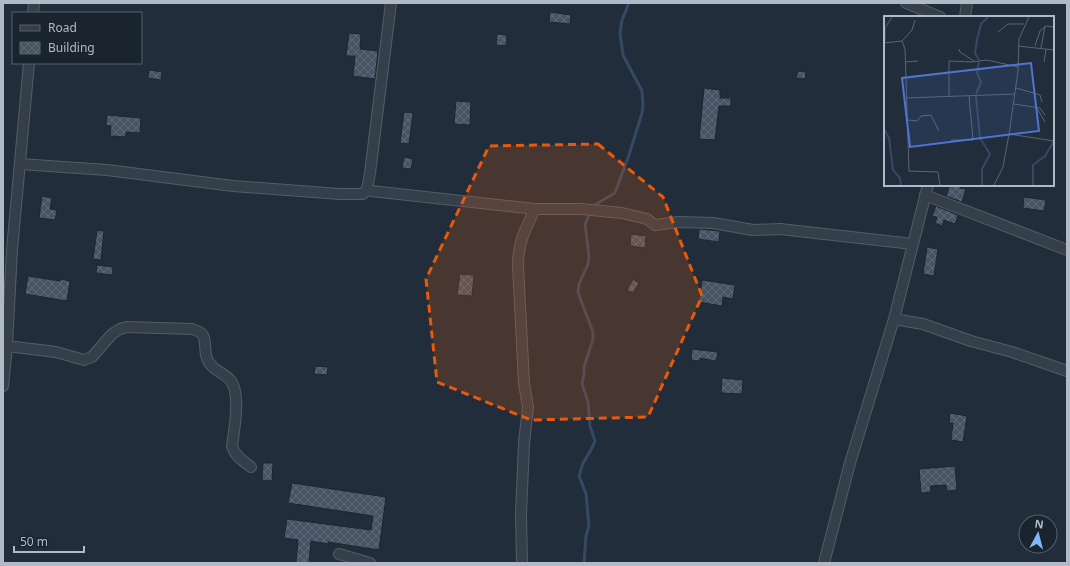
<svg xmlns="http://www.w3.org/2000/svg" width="1070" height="566" viewBox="0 0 1070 566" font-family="'Noto Sans',sans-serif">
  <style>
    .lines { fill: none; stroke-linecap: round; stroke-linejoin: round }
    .stream { stroke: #354a62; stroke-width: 3 }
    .building { fill: url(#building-cross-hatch); stroke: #1c2631 }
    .minor-casing { stroke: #535d68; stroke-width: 12 }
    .minor { stroke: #353f4a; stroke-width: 10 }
    .marked { fill: #e8590c; fill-opacity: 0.2; stroke: #e8590c; stroke-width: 3; stroke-dasharray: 8 5; stroke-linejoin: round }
    .inset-river { fill: none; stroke: #354a62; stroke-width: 2 }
    .inset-road { fill: none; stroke: #5a6572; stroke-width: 1 }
    .view { fill: #5074d2; fill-opacity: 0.15; stroke: #5074d2; stroke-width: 2 }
    .inset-edge { fill: none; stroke: #b0bac7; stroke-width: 2 }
  </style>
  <defs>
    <pattern id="building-cross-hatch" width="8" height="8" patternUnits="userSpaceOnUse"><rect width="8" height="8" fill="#475464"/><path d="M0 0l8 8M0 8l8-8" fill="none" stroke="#5f6a79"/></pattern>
  </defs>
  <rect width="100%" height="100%" fill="#212d3a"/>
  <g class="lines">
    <!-- stream -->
    <path class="stream" d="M595 206 596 204 615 193 629 155 642 113 643 106 642 91 623 55 620 33 622 20 629 3
      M584 563 586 536 589 526 586 494 579 476 583 463 591 450 595 441 590 426 588 402 582 384 584 374V367L593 339V332L580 298 578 291 579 284 588 264 589 257 585 224 590 213"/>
  </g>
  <!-- building -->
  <path class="building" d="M550 12 571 15 570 24 549 22Z
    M349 33 361 34 360 49 378 51 375 79 353 76 355 56H346Z
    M497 34 507 35 506 46 496 45Z
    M149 70 162 72 161 80 148 78Z
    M798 71 806 72 805 79 796 78Z
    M704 88 720 90V98H731V106H719L715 140 699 139Z
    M456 101 471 102 470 125 454 124Z
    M404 112 413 113 409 144 400 143Z
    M107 115 141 118 140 133 126 132V137L110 136 111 126 106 125Z
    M404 157 413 159 411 169 402 168Z
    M950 185H961L960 188 966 189 962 202 946 196Z
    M42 196 52 198 50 209 57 210 55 220 39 218Z
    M1024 197 1046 200 1044 211 1023 208Z
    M936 206 958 215 955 224 944 220 942 226 935 223 937 217 932 216Z
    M699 229 720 231 719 242 698 239Z
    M97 230 104 231 101 260 93 259Z
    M631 234 646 236 645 248 630 246Z
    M927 247 938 249 934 276 923 274Z
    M97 265 113 267 112 275 96 273Z
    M460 274 474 275 472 296 457 295Z
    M28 276 60 281V279L70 281 67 301 25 294Z
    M633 279 639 283 633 293 627 290Z
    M702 280 735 285 733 299 723 297 722 306 699 302Z
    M692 349 718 352 716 361 700 358V361L691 360Z
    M315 366 328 367 327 375 314 374Z
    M722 378 743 380 742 394 721 393Z
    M950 413 967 416 963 442 951 440 953 423H949Z
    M263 463H273L272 481 262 480Z
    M955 466 957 490 947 491 946 485 930 486 931 492 921 493 919 469Z
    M292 483 386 497 379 550 328 542V544L311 541 309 563H296L298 540 284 538 287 519 371 530 373 516 288 503Z"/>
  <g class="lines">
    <defs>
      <path id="minor" d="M906 3 940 17
        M33 13 34 3
        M965 17 967 3
        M20 164 107 170 233 186 340 194H363L367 189 370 173 391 3
        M367 189 371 191 535 209H581L622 213 647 219 655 225 679 222 713 223 753 230 780 229 913 244
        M925 195 1067 250
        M894 319 923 324 971 341 1012 352 1067 371
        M7 346 56 352 84 360 92 357 112 334 120 329 127 327 192 329C212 334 201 347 208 361 213 371 225 373 231 381 241 395 234 430 232 446 235 456 243 461 251 467
        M3 386 7 346 12 250 29 63
        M339 554 370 563
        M522 563 521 514 524 443 528 407 524 383 518 266C518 242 525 230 535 209
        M824 563 850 463 894 319 928 185"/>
    </defs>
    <!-- minor casing -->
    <use href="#minor" class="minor-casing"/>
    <!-- minor -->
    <use href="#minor" class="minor"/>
  </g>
  <!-- marked area -->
  <path class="marked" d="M598 144 663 197 702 296 648 417 531 420 437 382 426 279 489 146Z"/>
  <!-- overview -->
  <g transform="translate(884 16)">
    <rect width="170" height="170" fill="#212d3a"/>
    <path class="inset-river" d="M1 25V12L8 1M95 44 91 37 93 24 97 8 104 1M92 78 97 66 93 57 95 45M92 80 96 122 106 138 98 153V169M0 113 5 122 9 154 16 162 17 169M149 169V149L161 140 170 125"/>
    <path class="inset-road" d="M114 16 124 8H140M18 25 21 33 25 155 54 156 56 169M0 27 18 25 28 14 31 4M134 30 170 34M151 30 156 15 162 10 170 11M157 32 161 10M75 33 76 36 90 45M21 46 34 45M160 46 162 33M132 72 156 79 158 86M65 80V45L87 46 103 44 134 51M22 82 131 78M130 88 156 92 161 99M153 92 161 106M24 104 33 105 37 100 47 99 55 115M125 118 170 125M67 124H89L85 80M110 169 119 151 125 118 134 55 135 23 145 1"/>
    <path class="view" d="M147 47 155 115 26 131 18 62Z"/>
    <rect width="170" height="170" class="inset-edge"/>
  </g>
  <!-- border -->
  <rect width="1070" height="566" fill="none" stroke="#b0bac7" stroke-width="8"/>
  <!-- legend -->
  <rect x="12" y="12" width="130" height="52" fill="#1a242f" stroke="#56606c"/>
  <rect x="20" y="25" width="20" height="6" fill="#353f4a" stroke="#56606c"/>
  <text x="48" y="32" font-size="12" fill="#b0bac7">Road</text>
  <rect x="20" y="42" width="20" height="12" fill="url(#building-cross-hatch)" stroke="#56606c"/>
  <text x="48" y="52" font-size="12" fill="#b0bac7">Building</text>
  <!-- north arrow -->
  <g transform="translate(1038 534) rotate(7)"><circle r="19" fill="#1a242f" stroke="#56606c"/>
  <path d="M0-3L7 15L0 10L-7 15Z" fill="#82b6f9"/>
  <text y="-6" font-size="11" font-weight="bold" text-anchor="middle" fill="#b0bac7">N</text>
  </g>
  <!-- scale -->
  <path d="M14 546v6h70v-6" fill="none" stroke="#b0bac7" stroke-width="2"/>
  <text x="20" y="546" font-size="12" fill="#b0bac7" stroke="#1a242f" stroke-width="3" paint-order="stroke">50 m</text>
</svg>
